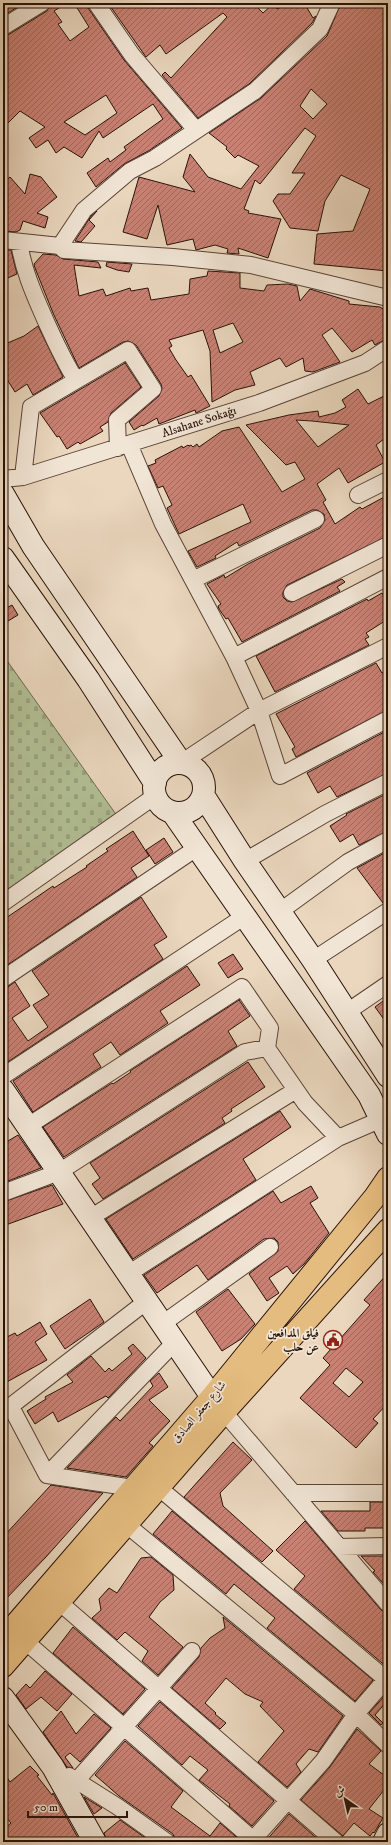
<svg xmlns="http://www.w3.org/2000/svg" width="391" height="1845" viewBox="0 0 391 1845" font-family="'IM FELL DW Pica',Amiri,serif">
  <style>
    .cemetery { fill: url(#cemetery-stones); stroke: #6e684e }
    .building { fill: url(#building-hatch); stroke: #291108; fill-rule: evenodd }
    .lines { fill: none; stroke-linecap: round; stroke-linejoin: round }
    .street-casing { stroke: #594236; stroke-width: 18 }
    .secondary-casing { stroke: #291108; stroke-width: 24 }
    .primary-casing { stroke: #291108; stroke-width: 24 }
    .street { stroke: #f1e5d5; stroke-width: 16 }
    .secondary { stroke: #f1e5d5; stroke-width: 22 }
    .primary { stroke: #e5bc7f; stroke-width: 22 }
    .labels { text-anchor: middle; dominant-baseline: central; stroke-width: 3.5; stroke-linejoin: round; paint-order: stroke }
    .street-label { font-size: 12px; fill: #291108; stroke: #f1e5d5 }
    .poi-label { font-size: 12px; font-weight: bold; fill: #291108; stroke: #f1e5d5; text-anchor: end }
  </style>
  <defs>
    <pattern id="cemetery-stones" width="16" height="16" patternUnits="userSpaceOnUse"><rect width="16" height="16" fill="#b2bf95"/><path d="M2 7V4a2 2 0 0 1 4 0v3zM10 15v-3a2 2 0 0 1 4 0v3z" fill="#99a37f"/></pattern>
    <pattern id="building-hatch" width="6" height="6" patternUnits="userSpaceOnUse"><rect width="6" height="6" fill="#ca8174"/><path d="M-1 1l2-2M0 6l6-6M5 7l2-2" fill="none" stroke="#a4685d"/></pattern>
  </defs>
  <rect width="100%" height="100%" fill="#ead7be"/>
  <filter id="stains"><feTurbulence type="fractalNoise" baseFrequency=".005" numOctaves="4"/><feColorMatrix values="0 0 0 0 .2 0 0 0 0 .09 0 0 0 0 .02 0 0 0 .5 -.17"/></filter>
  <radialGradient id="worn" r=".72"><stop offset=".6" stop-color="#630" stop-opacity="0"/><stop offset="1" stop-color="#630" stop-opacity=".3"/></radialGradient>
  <!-- cemetery -->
  <path class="cemetery" d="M3 655 120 820 3 898Z"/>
  <!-- building -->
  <path class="building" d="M3 3H24L3 16Z
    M51 3H67L54 11 62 22 58 24 70 41 89 27 74 3H87L88 8 124 60 182 128 150 150 124 164 96 187 87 173 108 158 110 162 126 150 124 147 163 119 153 104 103 138 99 131 82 158 64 147 56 153 48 140 36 148 29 138 45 127 20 111 3 128V36L8 35 47 11ZM106 95 117 113 85 135 64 122Z
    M108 3H253L263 13 273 4 277 9 289 3H302L304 7 306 6 313 18 316 16 312 23 249 84 198 118 162 75 165 72 171 78 227 17 223 13 166 54 160 45 146 57Z
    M341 3H388V271L314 264 317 234 353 231 370 189 341 175 325 201 318 231 290 228 273 201 278 194H290L305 173H292L316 136 305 128 260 184 255 180 244 209 249 211 248 213 281 219 268 258 238 248 239 254 227 253 228 249 215 245 196 250 193 239 167 245 158 205 147 239 123 232 139 177 195 192 183 177 190 154 208 177 241 189 259 166 238 155 235 158 226 149 227 147 209 133 261 98 327 36ZM311 89 327 104 313 119 300 106Z
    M30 174 41 177 57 197 37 213 48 217 45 228 23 221 20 230 16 232 3 231V183L10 177 25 194Z
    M97 211 89 220 95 226 81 242 75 241 91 216Z
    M3 250H11L17 274 3 280Z
    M43 254 56 255 63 259 98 262 101 268 74 265 79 296 103 289 106 296 130 288 131 291 148 288 151 300 189 294 190 279 207 276 208 271 240 273V288L264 291 267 285 288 284 297 286 300 301 310 289 349 301V304L380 307 388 312V338L375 345 372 340 352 352 332 328 322 335 340 362 313 372 305 371 303 358 286 367 280 358 250 372 255 385 235 390 212 402 210 351 203 330 169 340 172 346 169 348 176 360 188 377 191 375 210 406 196 413 195 410 159 424 157 418 143 426 142 425 134 430 129 422 159 396 162 388 161 384 136 345 128 341 123 342 79 368 53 313 35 268 34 264ZM233 323 243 342 220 353 213 330Z
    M107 262 132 264 129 272 117 270 106 266Z
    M38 326 63 377 33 395 27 384 15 392 3 373V345L24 336Z
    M125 363 141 387 111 413 108 422 100 427 103 431 80 444 78 442 67 449 59 436 57 437 40 413Z
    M358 389 368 404 388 394V436L376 445 385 462 348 483 339 468 317 484 326 500 323 502 335 524 360 507 362 509 388 495V536L287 585 283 592V597L287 601 292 602 342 579 345 582 337 587 340 591 242 642 228 618 226 619 219 609 218 606 221 604 207 584 224 575 225 578 248 564 320 528 325 520 324 514 317 510H312L239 546 237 542 215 556 216 558 197 567 188 551 251 522 243 504 179 534 167 508 172 505 163 486 158 488 148 466 156 463 155 460 182 446 183 448 188 445 189 446 191 445 193 447 197 444 199 447 222 431 239 427 282 492 305 479 295 462 286 465 246 425 289 415 318 411 319 417 335 413 346 407 342 400ZM296 420 312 421 349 425 318 447Z
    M382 593 388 603V619L366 633 369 637 365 639 369 645 275 692 256 656 367 599 368 601Z
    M12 605 18 615 3 624V610Z
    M376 663 382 673 388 669V710L296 757 292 749 295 747 276 714Z
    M388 730V773L337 797 330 786 318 793 307 773Z
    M388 793V831L359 845 353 834 340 842 330 826 347 815 346 814Z
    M133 831 149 856 131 868 137 877 3 968V920L53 886 54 888 87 867 86 866 108 851 106 849Z
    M164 838 173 852 155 864 146 850Z
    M388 851V902L383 903 357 868Z
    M141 897 167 937 154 945 163 959 3 1065V990L15 982 30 1006 12 1018 28 1041 48 1027 33 1005 49 995 32 971Z
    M233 954 243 969 228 978 218 963Z
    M187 966 200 985 160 1011 168 1023 120 1055 111 1042 93 1054 101 1067 33 1112 13 1081Z
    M239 1000 250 1016 228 1031 237 1046 64 1157 43 1127 112 1083 113 1084 131 1072 130 1071Z
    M383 1001 388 1008V1025L375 1007Z
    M248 1062 265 1087 231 1109 232 1111 222 1118 225 1123 103 1199 92 1184 100 1178 90 1163Z
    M280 1111 291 1127 243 1159 256 1180 133 1259 106 1219Z
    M18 1135 41 1168 3 1183V1144Z
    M52 1185 63 1204 3 1226V1202Z
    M311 1186 318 1198 310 1203 329 1233 304 1264 293 1274 287 1266 269 1278 279 1293 267 1301 249 1274 278 1251V1242L274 1238 264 1239 208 1280 197 1265 157 1293 144 1275 273 1191 281 1203Z
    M388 1273V1403L373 1419 378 1423 356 1448 300 1398 330 1365 323 1358 370 1305 364 1300ZM346 1368 363 1382 349 1397 333 1383Z
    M228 1289 255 1324 241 1339 222 1351 196 1312Z
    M90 1299 104 1322 65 1349 50 1326Z
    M40 1322 47 1334 35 1342 47 1360 3 1384V1339L15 1333 17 1336Z
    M133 1344 146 1358 108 1398 106 1396 58 1422 53 1412 35 1424 27 1411 46 1399 45 1397 73 1382 67 1375 91 1356 105 1372 109 1368 112 1371 132 1354 128 1348Z
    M159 1373 168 1387 149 1400 170 1421 149 1443 153 1446 126 1477 67 1468 116 1417 120 1421 153 1386 150 1381Z
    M233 1442 252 1460 220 1493 223 1506 273 1551 262 1562 184 1497Z
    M51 1485 103 1493 46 1557 3 1602V1537Z
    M370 1502H388V1528H365V1531H338L321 1511H370Z
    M172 1511 373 1680 355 1701 267 1628 275 1618 234 1584 226 1594 153 1534Z
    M305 1521 381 1610 388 1613V1668L294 1589 305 1576 276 1550Z
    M361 1556H388V1583H383L373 1572 375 1571Z
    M151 1557 173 1575 174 1590 160 1602 149 1617 183 1647 158 1675 142 1661 148 1651 125 1632 117 1640 92 1618 101 1610 99 1599 109 1588 117 1593 141 1558Z
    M223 1617 343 1716 318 1752 309 1749 296 1764 301 1772 287 1787 258 1762 284 1731 260 1706 263 1702 245 1694 226 1678 205 1703 216 1713 215 1714 226 1723 220 1729 172 1688 199 1657 201 1648 210 1638 225 1628Z
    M73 1627 145 1689 123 1714 53 1653Z
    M45 1671 72 1694 57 1711 41 1697 26 1709 16 1695 26 1684 30 1688Z
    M386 1694 388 1696V1700L375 1715 383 1723 381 1725 369 1713Z
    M160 1702 274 1801 252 1826 229 1806 230 1804 199 1780 208 1770 190 1756 182 1765 138 1726Z
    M61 1711 76 1734 94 1714 111 1728 80 1762 70 1753 65 1757 73 1768 67 1767 43 1732Z
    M357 1729 381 1751 369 1764 388 1778V1785L369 1809 383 1818 374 1833 373 1832 370 1836 354 1823 343 1836 301 1800 330 1767Z
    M125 1741 183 1791 171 1807 210 1836 220 1823 242 1842H176L173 1834 119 1796 95 1775Z
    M30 1766 39 1775 37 1776 52 1795 53 1793 78 1838 73 1842H3V1830L11 1823 3 1814V1771L10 1782Z
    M84 1797 102 1808 94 1814Z
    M289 1814 321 1842H265Z
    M120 1820 144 1837 141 1842H129L121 1837 114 1842H107L104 1833Z"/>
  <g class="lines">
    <defs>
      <path id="street" d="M96 3 132 55 196 130
        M3 27 42 3
        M3 240 60 246 64 250 173 257 251 265 388 298
        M19 242C23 269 33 292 44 317 54 339 63 360 76 380
        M60 246 84 210 130 171 155 158 255 91 320 29 332 3
        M129 444 163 524 234 657 259 711 181 763
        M23 477 31 407 128 350 153 389 117 420 118 448
        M3 479 23 477 259 403 365 363 388 348
        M358 495 388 480
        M193 580 316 519
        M292 593 388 545
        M388 646 259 711 280 776 388 719
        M234 657 388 577
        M245 861 325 814 388 782
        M3 903 155 796
        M279 912 348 862 388 840
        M313 960 388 911
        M3 979 198 847
        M347 1012 388 984
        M3 1076 245 916
        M28 1126 242 987 270 1028 267 1048
        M3 1193 59 1172 245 1052 267 1048 305 1103 338 1138
        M90 1218 296 1090
        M128 1274 338 1138 382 1119
        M162 1324 270 1247
        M218 1405 388 1604
        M11 1407 47 1475 133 1488
        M3 1412 147 1301
        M47 1475 175 1342
        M158 1487 388 1681
        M293 1493H388
        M127 1525 356 1714 388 1745
        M339 1547 388 1546
        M59 1602 336 1842
        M25 1641 256 1842
        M69 1776 118 1807 167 1842
        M77 1780 192 1651
        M251 1842 323 1761 356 1714 388 1677"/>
      <path id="secondary" d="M3 494 33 546 181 763
        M3 558 88 679 155 783
        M154 788a25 25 0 1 1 50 0a25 25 0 1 1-50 0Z
        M203 795 245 861 313 960 388 1076
        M173 813 369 1095 388 1134
        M3 1090 212 1397
        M3 1698 53 1767 95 1842
        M384 1842 388 1834"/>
      <path id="primary" d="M3 1639 212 1397 375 1197 388 1178
        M3 1666 224 1412 388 1230"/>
    </defs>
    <!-- street casing -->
    <use href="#street" class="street-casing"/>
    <!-- secondary casing -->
    <use href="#secondary" class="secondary-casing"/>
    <!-- primary casing -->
    <use href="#primary" class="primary-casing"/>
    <!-- street -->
    <use href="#street" class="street"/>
    <!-- secondary -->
    <use href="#secondary" class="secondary"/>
    <!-- primary -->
    <use href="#primary" class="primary"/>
  </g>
  <!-- icons -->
  <defs>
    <symbol id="civic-ring" viewBox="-11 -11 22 22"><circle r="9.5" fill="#f1e5d5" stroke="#8f2418" stroke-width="1.5"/><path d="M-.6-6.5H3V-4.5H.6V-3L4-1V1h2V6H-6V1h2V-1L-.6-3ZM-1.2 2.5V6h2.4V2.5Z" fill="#8f2418"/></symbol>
  </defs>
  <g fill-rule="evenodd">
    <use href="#civic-ring" x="322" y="1329" width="22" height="22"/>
  </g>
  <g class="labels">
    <!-- street labels -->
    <g class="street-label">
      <text transform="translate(199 422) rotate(-18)">Alsahane Sokağı</text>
      <text transform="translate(199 1412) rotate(-50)">شارع جعفر الصادق</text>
    </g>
    <!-- poi labels -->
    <g class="poi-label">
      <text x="319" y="1333">فيلق المدافعين<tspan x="319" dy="14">عن حلب</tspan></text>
    </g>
  </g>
  <!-- margin -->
  <rect width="391" height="1845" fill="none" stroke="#ead7be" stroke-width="16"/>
  <rect x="4" y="4" width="383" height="1837" fill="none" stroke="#291108" stroke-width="2"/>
  <rect x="8" y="8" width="375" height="1829" fill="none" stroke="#291108"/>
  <!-- north arrow -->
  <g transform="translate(345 1799) rotate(326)" stroke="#f1e5d5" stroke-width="3" paint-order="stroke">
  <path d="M0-3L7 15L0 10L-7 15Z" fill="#291108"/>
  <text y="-6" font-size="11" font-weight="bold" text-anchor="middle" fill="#291108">ش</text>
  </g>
  <!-- scale -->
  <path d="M28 1811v6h99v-6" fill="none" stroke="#291108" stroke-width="2"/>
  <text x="34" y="1811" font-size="12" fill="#291108" stroke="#f1e5d5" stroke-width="3" paint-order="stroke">50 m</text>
  <rect width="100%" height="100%" filter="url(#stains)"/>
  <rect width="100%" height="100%" fill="url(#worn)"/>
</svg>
